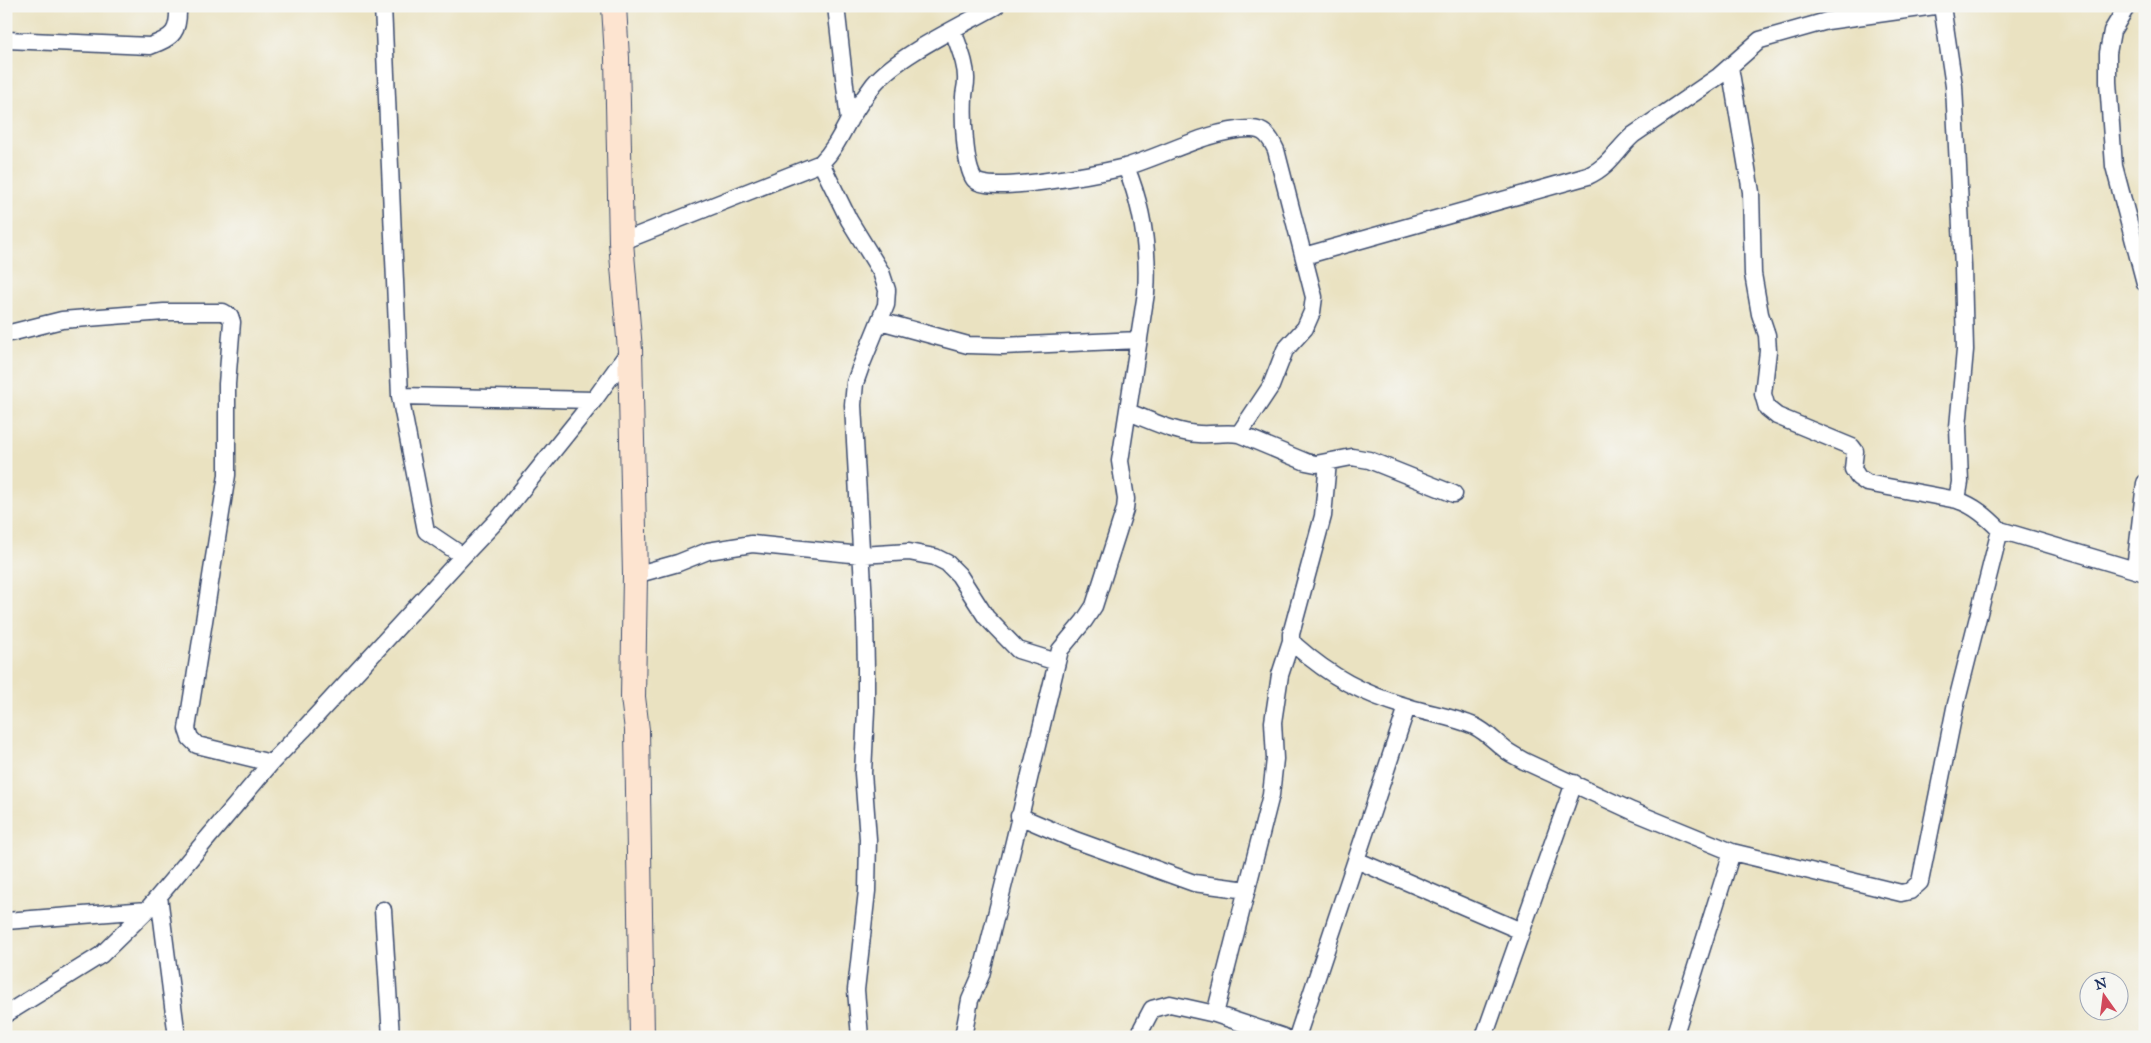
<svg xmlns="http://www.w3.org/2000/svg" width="2151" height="1043" viewBox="0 0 2151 1043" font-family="'IM FELL Great Primer',serif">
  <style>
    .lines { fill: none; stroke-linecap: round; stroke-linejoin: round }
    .street-casing { stroke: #3a4a6d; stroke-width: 19 }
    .secondary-casing { stroke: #3a4a6d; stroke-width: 26 }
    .street { stroke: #fff; stroke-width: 16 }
    .secondary { stroke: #fde4d0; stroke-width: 24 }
  </style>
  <rect width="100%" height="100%" fill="#f6f6f2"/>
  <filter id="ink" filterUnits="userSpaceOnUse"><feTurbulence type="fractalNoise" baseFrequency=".02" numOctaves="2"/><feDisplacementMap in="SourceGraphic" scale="10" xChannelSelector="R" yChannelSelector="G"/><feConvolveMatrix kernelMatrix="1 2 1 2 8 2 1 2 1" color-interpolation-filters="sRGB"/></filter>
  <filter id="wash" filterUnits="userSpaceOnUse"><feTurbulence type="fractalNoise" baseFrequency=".0096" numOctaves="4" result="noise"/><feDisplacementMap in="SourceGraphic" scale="20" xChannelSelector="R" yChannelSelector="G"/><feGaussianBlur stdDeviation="1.12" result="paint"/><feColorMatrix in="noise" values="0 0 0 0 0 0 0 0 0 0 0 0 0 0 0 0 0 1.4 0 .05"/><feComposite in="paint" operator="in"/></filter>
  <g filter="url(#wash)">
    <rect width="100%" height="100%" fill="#eae2c1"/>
  </g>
  <g filter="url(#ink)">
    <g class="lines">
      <defs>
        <path id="street" d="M383 6 400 396 426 531 463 556 500 517 594 400
          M836 6 849 121
          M1942 6 1954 86 1963 267 1965 350 1958 427 1960 482 1957 500
          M2127 6 2112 31 2108 53V82L2114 166 2145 283
          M953 30C958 46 967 64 966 81 966 87 964 91 964 97 963 115 964 164 974 179 984 196 1104 172 1125 167 1164 156 1208 130 1249 129 1264 128 1270 137 1276 150L1314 297 1312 312 1305 328 1285 350 1271 386 1239 434
          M6 40 150 46C174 37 179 32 178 6
          M1730 67 1751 192 1753 274 1760 314 1767 335 1768 351 1763 394 1767 408 1777 416 1852 447 1855 451 1853 469 1858 477 1867 483 1957 500C1975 506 1987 517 2000 530L2145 573
          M821 163 849 220 881 272 887 290 886 305 861 366 855 383 853 405 865 621 866 669V710L863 773 868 839 867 891 856 990 860 1037
          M621 242 821 163C833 151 840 137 848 122 856 109 865 96 874 84 898 55 961 26 996 6
          M1304 256 1588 176C1610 166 1616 150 1633 135L1719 76 1760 40 1827 21 1935 6
          M880 321 968 345 1003 346 1139 340
          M6 334 62 320 164 312H223L230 316 232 322 227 384V475L187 729 190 738 197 745 271 763
          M400 396 594 400 630 350
          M1128 412C1150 420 1175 433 1199 434 1213 435 1225 432 1239 434L1306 462 1316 464 1352 457 1369 460 1454 494
          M1328 462 1323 516 1291 634V641L1296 646C1331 677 1363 694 1408 707 1430 714 1453 717 1474 726 1487 732 1496 743 1507 751 1513 755 1519 758 1524 761L1632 811 1732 852 1901 893 1910 891 1920 882 1955 708 2000 530
          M2135 569 2145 483
          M635 575 678 563 708 551 752 544 861 555 909 552 924 555 935 557 947 563 959 575 986 617 1018 650 1057 662 1060 650 1084 621 1094 606 1125 509 1126 499 1120 461 1146 293C1149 248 1143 208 1126 167
          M1019 816 1075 840 1194 883 1247 890
          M1356 860 1521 931
          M159 896 177 1037
          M383 910 391 1037
          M6 921 147 910
          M6 1014 101 955 147 910 271 763 303 730 463 556
          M1215 1014 1271 795 1275 759 1273 722 1280 675 1291 641
          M963 1037 970 1000 981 975 1006 875 1057 662
          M1141 1037 1142 1028 1152 1009 1170 1004 1215 1014 1284 1037
          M1297 1037 1407 707
          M1484 1037 1574 783
          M1674 1037 1732 852"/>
        <path id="secondary" d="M614 6 617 58 621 242 630 350 635 575 633 697 637 730 642 1037"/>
      </defs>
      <!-- street casing -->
      <use href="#street" class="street-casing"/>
      <!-- secondary casing -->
      <use href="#secondary" class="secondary-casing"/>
      <!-- street -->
      <use href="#street" class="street"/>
      <!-- secondary -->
      <use href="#secondary" class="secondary"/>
    </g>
  </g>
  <!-- margin -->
  <rect width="2151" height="1043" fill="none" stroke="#f6f6f2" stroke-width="25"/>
  <!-- north arrow -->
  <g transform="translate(2104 996) rotate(346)"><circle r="24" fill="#f6f6f2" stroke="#9ea6b7"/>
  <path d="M0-4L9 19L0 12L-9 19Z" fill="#d1495b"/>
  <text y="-8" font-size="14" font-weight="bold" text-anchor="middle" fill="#1b2f5e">N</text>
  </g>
</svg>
